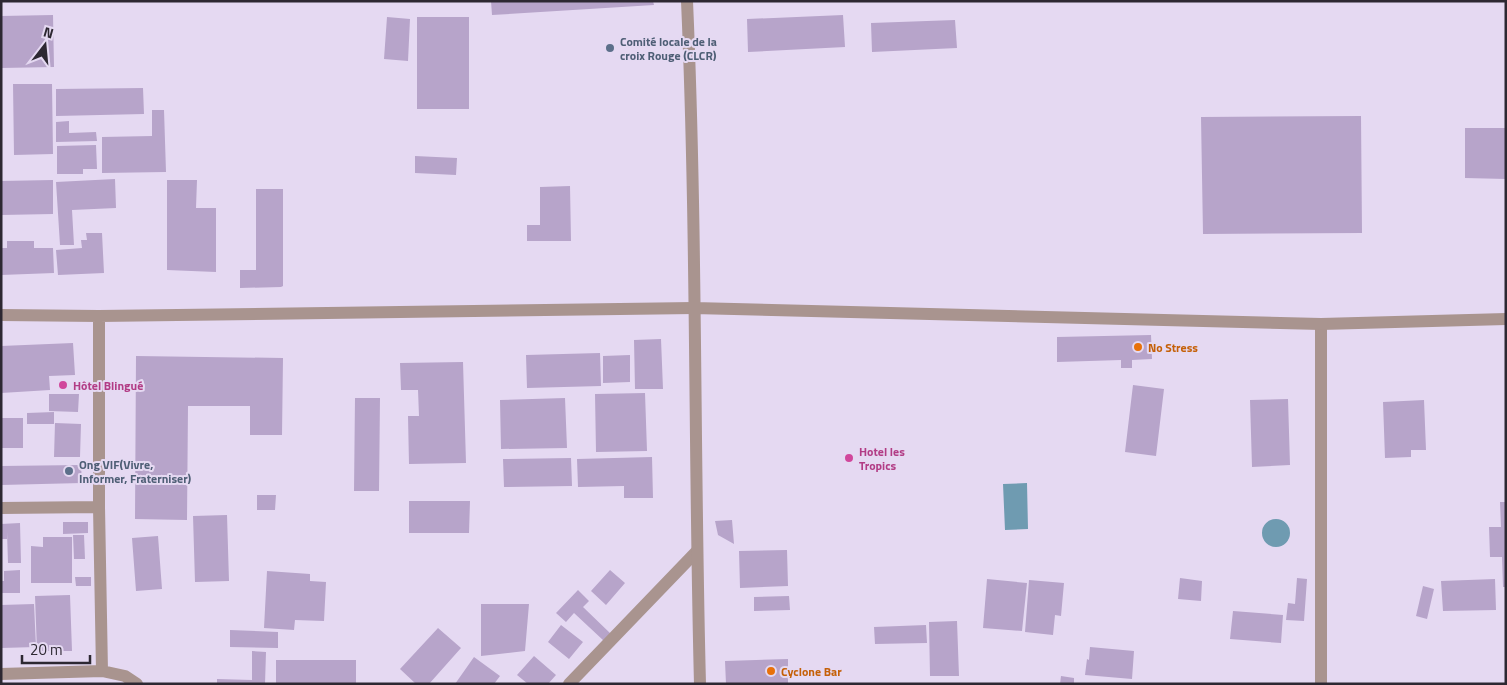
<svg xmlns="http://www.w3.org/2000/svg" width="1507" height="685" viewBox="0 0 1507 685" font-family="'Titillium Web',sans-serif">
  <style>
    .water { fill: #6f9bb1 }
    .building { fill: #b7a4ca }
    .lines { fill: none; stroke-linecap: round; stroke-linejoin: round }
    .minor { stroke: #a9948f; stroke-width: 12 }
    .tertiary { stroke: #a9948f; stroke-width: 12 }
    .service-dot { fill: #5c6f8a; stroke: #e5d9f2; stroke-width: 2 }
    .food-dot { fill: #e8710a; stroke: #e5d9f2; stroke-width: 2 }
    .hotel-dot { fill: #d1479c; stroke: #e5d9f2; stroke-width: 2 }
    .labels { text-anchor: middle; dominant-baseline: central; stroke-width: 4; stroke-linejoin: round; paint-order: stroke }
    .service-label { font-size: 12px; font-weight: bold; fill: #4e5e75; stroke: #e5d9f2; text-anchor: start }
    .food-label { font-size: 12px; font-weight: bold; fill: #c56008; stroke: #e5d9f2; text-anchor: start }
    .hotel-label { font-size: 12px; font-weight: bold; fill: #b23c85; stroke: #e5d9f2; text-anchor: start }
  </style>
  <rect width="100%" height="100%" fill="#e5d9f2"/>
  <!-- water -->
  <path class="water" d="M1027 483 1028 529 1005 530 1003 484Z
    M1262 533a14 14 0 1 1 28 0a14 14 0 1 1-28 0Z"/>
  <!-- building -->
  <path class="building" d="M491 1H653L654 5 492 15Z
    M53 15 54 67 1 68V16Z
    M843 15 845 47 748 52 747 19Z
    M387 17 410 19 408 61 384 59Z
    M417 17H469V109H417Z
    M955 20 957 48 872 52 871 23Z
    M13 84H52L53 154 14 155Z
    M143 88 144 114 56 116V89Z
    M152 110H164L166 172 102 173V137L152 136Z
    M1361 116 1362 233 1203 234 1201 117Z
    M69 121V133L96 132 97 141 56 142V122Z
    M1465 128H1506V179L1465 178Z
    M96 145 97 169H83V174H57V146Z
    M415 156 457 158 456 175 415 173Z
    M115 179 116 208 72 210 74 245H60L56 182Z
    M53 180V214L1 215V181Z
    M167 180H197L196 208H216V272L167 270Z
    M570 186 571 241H527V225H540V187Z
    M256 189H283V286L281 287 240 288V270H256Z
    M86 233H102L104 273 58 275 56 250 82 248 81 240H87Z
    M7 241H34V248H53L54 273 1 275V248H7Z
    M1151 335 1152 359 1132 360V368H1121V360L1057 362V337Z
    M661 339 663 389H635L634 340Z
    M73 343 75 375 49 376 50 390 1 393V346Z
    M600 353 601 386 527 388 526 355Z
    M630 355V382L603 383V356Z
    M136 356 283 358 282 435H250V406H188L187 520 135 519Z
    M463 362 466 463 409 464 408 416H419L418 390H401L400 363Z
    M1133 385 1164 389 1156 456 1125 452Z
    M645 393 647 451 596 452 595 394Z
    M49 394H79L78 412 49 411Z
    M355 398H380L379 491H354Z
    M565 398 567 448 501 449 500 400Z
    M1288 399 1290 465 1252 467 1250 400Z
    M1424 400 1426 450H1411V457L1385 458 1383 402Z
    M54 412V424H27V413Z
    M1 418H23V448H1Z
    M55 423 81 424 80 457H54Z
    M652 457 653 498H624V486L578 487 577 459Z
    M571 458 572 486 504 487 503 459Z
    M81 465 82 483 1 485V466Z
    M257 495H276L275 510H257Z
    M409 501H470L469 533H409Z
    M1500 502H1506V587H1503L1502 557H1490L1489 527H1501Z
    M227 515 229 581 195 582 193 516Z
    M732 520 734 544 718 535 715 521Z
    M63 522H88V533L63 534Z
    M20 523 21 563H8L7 532V539H1V524Z
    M73 535H84L85 559H74Z
    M158 536 162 589 136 591 132 538Z
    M43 537H72V583H31V546L43 547Z
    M787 550 788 586 740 588 739 551Z
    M20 570V593H1V581H4V571Z
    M610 570 625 583 606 605 591 591Z
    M267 571 310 574V581L326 582 324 621 295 620 294 630 264 628Z
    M75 577H91V586H76Z
    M1180 578 1202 581 1201 601 1178 599Z
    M1297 578 1307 579 1304 621 1286 620 1288 603 1295 604Z
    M987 579 1027 583 1022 631 983 628Z
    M1495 579 1496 610 1443 611 1441 581Z
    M1029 580 1064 583 1061 616 1055 615 1053 635 1025 632Z
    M1423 586 1434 589 1427 619 1416 616Z
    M578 590 589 601 583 607 611 634 604 641 574 613 566 622 556 613Z
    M70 595 72 651H37L35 596Z
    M789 596 790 610 754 611V597Z
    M34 604 36 647 1 648V605Z
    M481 604H529L525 651 481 656Z
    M1233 611 1283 615 1281 643 1230 639Z
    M957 621 959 676H930L929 622Z
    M561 625 583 642 569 659 548 642Z
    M926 625 927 643 875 644 874 627Z
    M438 628 461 648 429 684H416L400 669Z
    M230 630 278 632V648L230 647Z
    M1090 647 1134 651 1132 679 1085 675 1087 659 1089 660Z
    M252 651 266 652 265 684H217V679L252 680Z
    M534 656 556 675 548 684H528L517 675Z
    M474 657 500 676 494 684H455Z
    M788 659V684H726L725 661Z
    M276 660H356V684H276Z
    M1061 676 1074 678V684H1060Z"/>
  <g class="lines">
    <!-- minor -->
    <path class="minor" d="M1 315 99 316 694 308
      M99 316V507L102 671
      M1321 324V684
      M1 508 99 507
      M1 674 102 671 125 676 137 684
      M569 684 697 551"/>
    <!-- tertiary -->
    <path class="tertiary" d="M687 1C697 229 694 456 700 684
      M694 308 1321 324 1506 319"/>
  </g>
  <!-- markers -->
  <g class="service-dot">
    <circle cx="610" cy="48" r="5"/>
    <circle cx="69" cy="471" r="5"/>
  </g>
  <g class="food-dot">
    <circle cx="1138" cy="347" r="5"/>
    <circle cx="771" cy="671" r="5"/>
  </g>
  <g class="hotel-dot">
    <circle cx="63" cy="385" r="5"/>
    <circle cx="849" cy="458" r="5"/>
  </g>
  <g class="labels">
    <!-- service labels -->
    <g class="service-label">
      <text x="620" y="41">Comité locale de la<tspan x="620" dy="14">croix Rouge (CLCR)</tspan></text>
      <text x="79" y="464">Ong VIF(Vivre,<tspan x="79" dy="14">Informer, Fraterniser)</tspan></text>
    </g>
    <!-- food labels -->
    <g class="food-label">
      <text x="1148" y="347">No Stress</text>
      <text x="781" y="671">Cyclone Bar</text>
    </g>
    <!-- hotel labels -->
    <g class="hotel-label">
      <text x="73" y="385">Hôtel Blingué</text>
      <text x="859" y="451">Hotel les<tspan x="859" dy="14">Tropics</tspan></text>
    </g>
  </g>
  <!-- border -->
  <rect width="1507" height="685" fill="none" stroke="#2d2832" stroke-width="5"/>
  <!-- north arrow -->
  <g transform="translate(45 45) rotate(16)" stroke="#e5d9f2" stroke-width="4" paint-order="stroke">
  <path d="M0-4L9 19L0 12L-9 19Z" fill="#2d2832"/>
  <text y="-8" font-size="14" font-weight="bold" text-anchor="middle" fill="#2d2832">N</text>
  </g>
  <!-- scale -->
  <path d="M22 655v8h68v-8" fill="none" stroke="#2d2832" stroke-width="2.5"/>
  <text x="30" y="655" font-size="15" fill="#2d2832" stroke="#e5d9f2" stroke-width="4" paint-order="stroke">20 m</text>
</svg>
